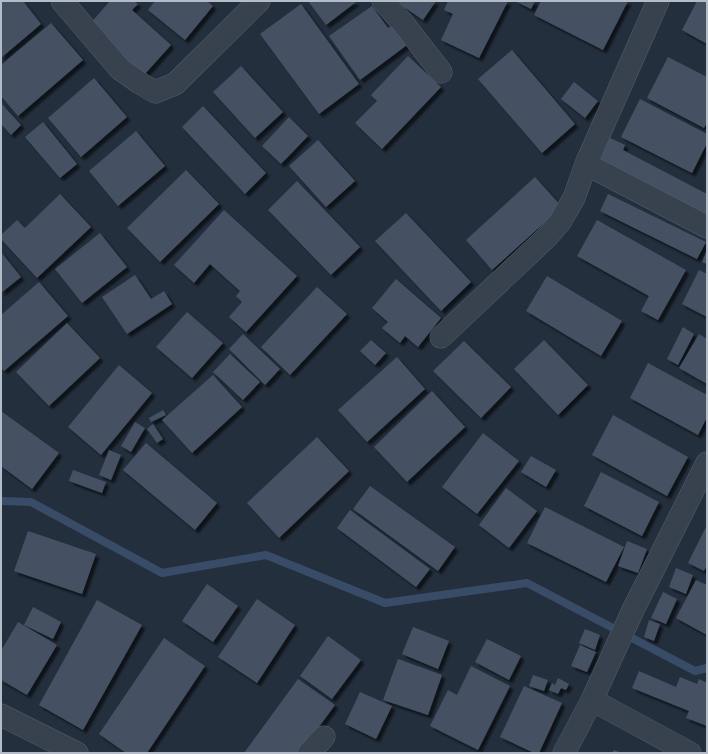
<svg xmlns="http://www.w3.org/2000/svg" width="708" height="754" viewBox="0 0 708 754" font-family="'PT Sans Narrow',sans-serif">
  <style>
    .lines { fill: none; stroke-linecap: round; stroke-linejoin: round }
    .stream { stroke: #394c67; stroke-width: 8 }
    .building { fill: #455162; filter: url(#shadow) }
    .minor-casing { stroke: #565f6c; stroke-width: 23 }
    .minor { stroke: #38414e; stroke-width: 22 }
  </style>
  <defs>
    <filter id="shadow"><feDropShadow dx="3.5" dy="3.5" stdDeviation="1" flood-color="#0009"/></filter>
  </defs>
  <rect width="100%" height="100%" fill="#242f3e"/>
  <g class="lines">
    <!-- stream -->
    <path class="stream" d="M1 501 31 502 162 573 266 555 385 603 527 583 695 671 707 668"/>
  </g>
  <!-- building -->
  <path class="building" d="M1 1H23L41 24 1 58Z
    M110 1H134L138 4 132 10 171 45 144 75 89 25Z
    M155 1H207L213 6 185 40 148 10Z
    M308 1H355L356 2 326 25Z
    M395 1H436L423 20Z
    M448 1H508L479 58 441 40 453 14 444 10Z
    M515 1H535L531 9Z
    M541 1H628L603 50 534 15Z
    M697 1H707V44L682 30Z
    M301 4 359 84 319 114 260 34Z
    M372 6 388 28 393 25 407 45 360 80 329 36Z
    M51 23 83 60 18 116 1 96V65Z
    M512 50 575 124 542 153 478 79Z
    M408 56 441 87 382 149 355 123 377 101 371 95Z
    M668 57 707 77V123L704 128 647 98Z
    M241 66 283 112 255 138 213 92Z
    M94 78 127 117 81 157 48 118Z
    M574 82 598 101 585 118 561 99Z
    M640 99 707 134V143L692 173 621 137Z
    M1 103 21 125 11 135 1 124Z
    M203 106 266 173 245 194 182 127Z
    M289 117 308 136 281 164 262 146Z
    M43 122 77 164 60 178 25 137Z
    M136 131 165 166 118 206 89 171Z
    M604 135 625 145 623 150 707 194V215L594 156Z
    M318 140 355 181 326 207 289 166Z
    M186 170 219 204 160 262 127 228Z
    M535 177 562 207 492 270 466 240Z
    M297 181 360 247 331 275 268 210Z
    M60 194 91 227 37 278 1 239V235L17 220 25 228Z
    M608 194 706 242 697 259 600 211Z
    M224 210 297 276 246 332 229 317 242 302 236 296 240 291 210 264 194 283 174 265Z
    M406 213 471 282 441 311 375 241Z
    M597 220 686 270 658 320 641 311 649 296 577 256Z
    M100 233 127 267 82 303 55 269Z
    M707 250V264L702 262Z
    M1 252 21 277 1 293Z
    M699 270 707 274V317L682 304Z
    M135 275 151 299 164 291 172 304 127 334 102 297Z
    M547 276 622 321 601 356 526 311Z
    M396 279 441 318 418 347 405 336 400 343 382 328 388 322 372 308Z
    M39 282 68 316 4 371 1 368V315Z
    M317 287 347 314 290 375 261 347Z
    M187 312 223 343 192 378 156 347Z
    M67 323 100 358 49 406 16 372Z
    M683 327 694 334 678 365 667 359Z
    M243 334 280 369 265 385 229 349Z
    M699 334 707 339V384L679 368Z
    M371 340 386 353 375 365 360 351Z
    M544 340 588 385 558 415 514 369Z
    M464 341 511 387 481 418 433 371Z
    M230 354 260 382 243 400 213 372Z
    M397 357 425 389 367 442 338 410Z
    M648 363 707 395V417L698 435 630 398Z
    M119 365 152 393 101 455 68 427Z
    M213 375 242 407 192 453 162 420Z
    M432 391 465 427 407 482 374 447Z
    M163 410 166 415 151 422 149 418Z
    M1 411 59 453 32 489 1 466Z
    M613 415 688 457 667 496 592 455Z
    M135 422 145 428 131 452 121 446Z
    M153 424 163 439 157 443 147 429Z
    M483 433 519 461 477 514 442 487Z
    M317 437 349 471 279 538 247 503Z
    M146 443 217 503 195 530 123 470Z
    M109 450 121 455 111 480 99 475Z
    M531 456 556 470 546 487 521 472Z
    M73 470 106 482 102 493 69 481Z
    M601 472 659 502 642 536 584 506Z
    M370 486 455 547 438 571 353 509Z
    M506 488 537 511 509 548 479 525Z
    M545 507 624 547 606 582 527 543Z
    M350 510 430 569 416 587 337 528Z
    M707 525V565L704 571 688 563Z
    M28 531 96 554 82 594 14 571Z
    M627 541 647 549 638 573 618 566Z
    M676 568 693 575 686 594 669 587Z
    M696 580 707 585V635L676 618Z
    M207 584 238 606 213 642 182 621Z
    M663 592 677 599 666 624 651 618Z
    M257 599 295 625 257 683 218 657Z
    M97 600 142 625 83 730 39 705Z
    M33 607 61 622 53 639 24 625Z
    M649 620 660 624 654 641 644 637Z
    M18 622 57 645 27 695 1 680V651Z
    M413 627 449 641 438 669 402 654Z
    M585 629 600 635 595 650 579 643Z
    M328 636 361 660 332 699 300 676Z
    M164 638 205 666 147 753H126L99 734Z
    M487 639 521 656 509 680 475 662Z
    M580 645 596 652 587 672 571 666Z
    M398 659 442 675 428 715 383 700Z
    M471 666 510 686 478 750 430 726 448 690 457 695Z
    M639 671 676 687 680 677 697 684 699 679 707 683V726L686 718 689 711 632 688Z
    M533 675 548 680 544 691 529 686Z
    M558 678 569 684 566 690 561 688 558 694 549 690 552 683 555 685Z
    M298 679 335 705 300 753H244Z
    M524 686 562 703 539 753H534L500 737Z
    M360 692 392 706 376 739 345 724Z
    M614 750 622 753H612Z"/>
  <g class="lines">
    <defs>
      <path id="minor" d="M62 1 120 69 140 83 155 92 175 84 259 1
        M383 1 403 23 441 72
        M586 164 707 227
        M441 337 547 237 560 222 574 198 586 164 658 1
        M592 700 690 753
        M1 715 77 753
        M309 753 324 737
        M564 753 592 700 633 610 707 463"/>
    </defs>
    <!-- minor casing -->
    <use href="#minor" class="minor-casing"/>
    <!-- minor -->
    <use href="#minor" class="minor"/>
  </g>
  <!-- border -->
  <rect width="708" height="754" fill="none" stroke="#b4bcc9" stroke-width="4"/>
</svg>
